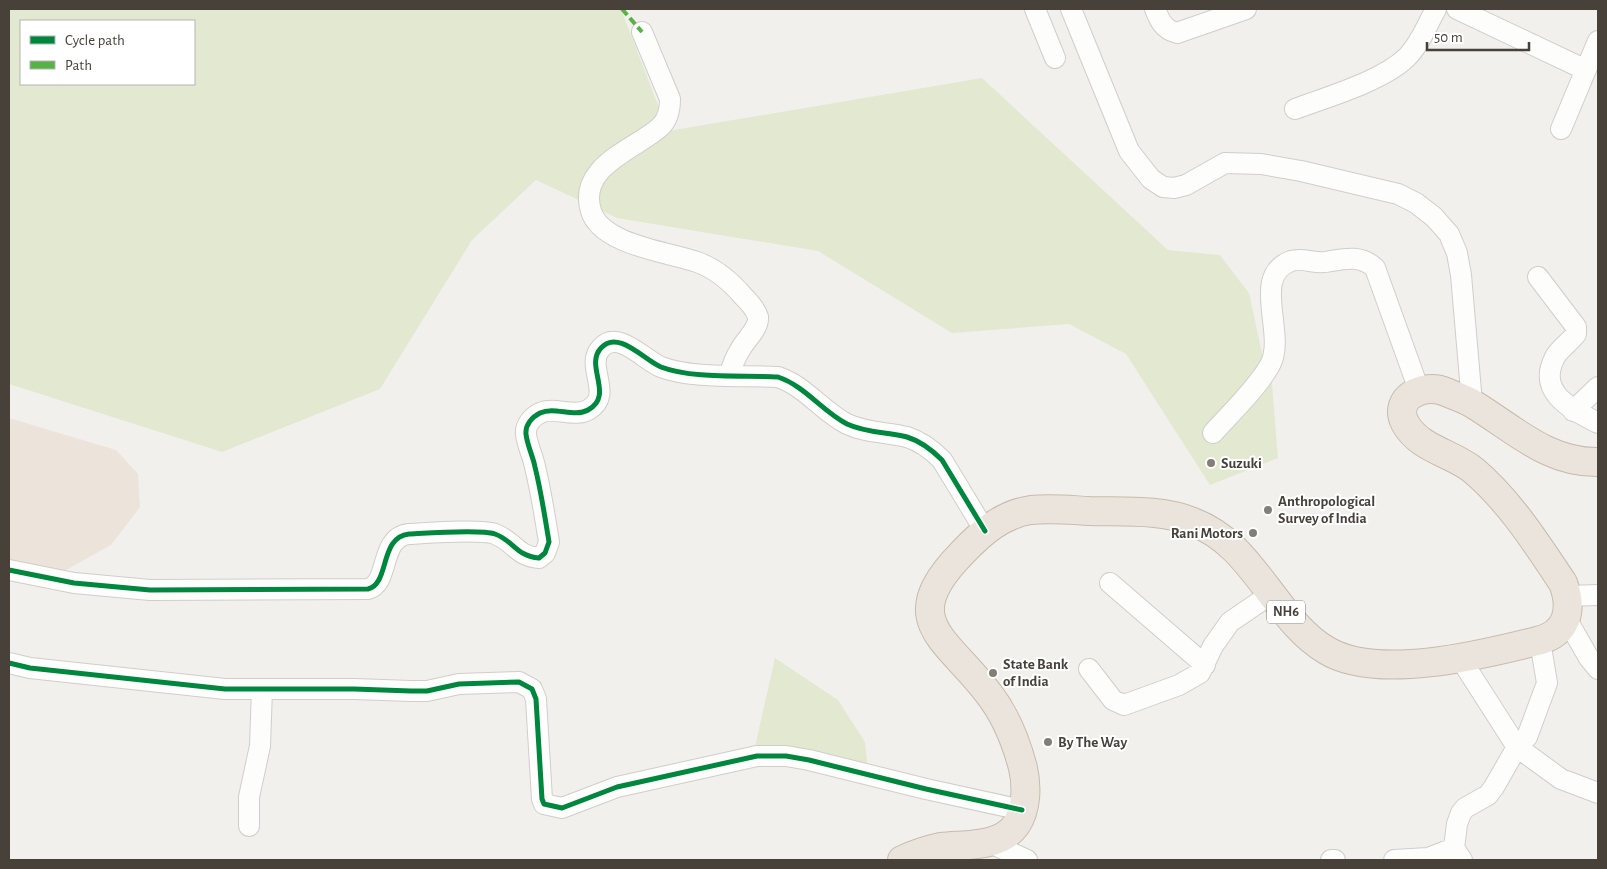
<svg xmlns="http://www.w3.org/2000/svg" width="1607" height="869" viewBox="0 0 1607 869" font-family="'Alegreya Sans',sans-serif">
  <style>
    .commercial { fill: #ece3db }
    .green { fill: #e2e9d0; fill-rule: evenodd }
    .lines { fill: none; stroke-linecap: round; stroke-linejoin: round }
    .minor-casing { stroke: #d0cecb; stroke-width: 22 }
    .highway-casing { stroke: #c7bbab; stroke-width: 30 }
    .minor { stroke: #fdfdfc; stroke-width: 20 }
    .highway { stroke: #eae4dc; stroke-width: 28 }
    .quiet { stroke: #57b346; stroke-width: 4; stroke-dasharray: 8 4; stroke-linecap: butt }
    .cycleway-casing { stroke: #fff; stroke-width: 8 }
    .cycleway { stroke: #00873e; stroke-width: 5 }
    .poi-dot { fill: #847e79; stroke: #fff; stroke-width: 2 }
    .labels { text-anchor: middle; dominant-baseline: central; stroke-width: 4; stroke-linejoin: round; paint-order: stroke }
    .shield { fill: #fff; stroke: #7f7a75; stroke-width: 1 }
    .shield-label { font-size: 14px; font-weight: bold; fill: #48413a }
    .poi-label { font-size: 15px; font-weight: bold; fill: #48413a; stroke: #fff; text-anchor: start }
  </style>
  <rect width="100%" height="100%" fill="#f2f0ed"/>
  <!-- commercial -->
  <path class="commercial" d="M9 418 116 450 138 474 140 507 111 545 55 576 9 566Z"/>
  <!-- green -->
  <path class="green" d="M9 9H621L668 131 982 78 1168 250 1220 255 1249 293 1262 353 1272 383 1278 458 1210 485 1126 354 1069 324 952 333 818 251 617 218 536 180 472 240 380 389 222 452 9 384ZM21 21H194V84H21Z
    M775 658 838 700 865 742 868 772 754 751Z"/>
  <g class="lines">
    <defs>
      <path id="minor" d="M1035 9 1055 58
        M1071 9 1129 151 1151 179 1163 187 1174 188 1186 185 1225 163 1261 164 1301 171 1398 194 1416 203 1434 217 1449 234 1457 253 1461 275 1472 403
        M1155 9C1160 21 1163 29 1177 33L1246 9
        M1457 9 1586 70
        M642 32 670 99C670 109 668 120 660 127 636 149 577 166 591 211 601 245 669 252 697 262 714 268 731 282 743 296 748 301 756 309 758 317 759 329 745 340 740 350 735 358 732 366 730 374
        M1295 109C1327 97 1382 81 1406 58 1419 46 1427 25 1436 9
        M1561 129 1598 41
        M1538 277 1576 327V334C1570 342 1560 348 1555 357 1536 393 1573 410 1598 423
        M1573 411 1598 387
        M1213 433C1230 414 1258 387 1270 365 1287 334 1250 276 1291 261 1303 257 1314 264 1325 262 1344 259 1360 254 1375 268L1419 390
        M9 570 74 583 150 590 368 589C390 584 379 537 409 534 428 533 481 529 495 534 514 541 516 556 539 558L545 553 549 542C545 517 541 491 535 467 533 456 527 445 526 434 525 425 532 417 540 413 555 406 574 418 588 410 615 395 584 366 601 348 618 329 644 360 661 367 692 379 743 375 778 377 805 386 822 411 847 424 866 433 887 432 907 437 920 441 933 451 942 460L985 531
        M1110 583 1205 665
        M1568 596 1598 595
        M1567 620 1589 658 1598 669
        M1460 658 1517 747 1561 779 1598 793
        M9 663 30 668 225 689H354L411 691H427L459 684 519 682 532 689 536 699 542 799 544 804 562 808 617 787 757 756H786L809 760 926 789 1022 810
        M1089 669 1113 700 1124 705 1179 685 1200 673 1213 646 1230 622 1271 594
        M249 826V797L260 746 262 689
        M988 842 1027 860
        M1331 860H1335
        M1394 860 1428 858 1454 848
        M1462 860 1454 848 1457 824 1461 813 1465 808 1488 795 1494 787 1517 747 1527 737 1547 683 1540 641"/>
      <path id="highway" d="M902 860C915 854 927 850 941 847 965 844 1000 848 1016 825 1027 809 1027 786 1023 768 1016 741 1006 716 989 694 946 637 895 621 963 552 982 532 1003 514 1031 510 1050 508 1070 510 1089 511 1124 512 1161 509 1193 522 1230 536 1250 566 1273 596 1288 616 1304 637 1326 650 1376 681 1482 655 1537 641 1568 634 1573 609 1563 583 1537 544 1509 500 1473 470 1452 453 1419 449 1405 423 1392 398 1424 382 1446 392 1455 396 1465 399 1473 404 1514 429 1548 463 1598 462"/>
    </defs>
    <!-- minor casing -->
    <use href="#minor" class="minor-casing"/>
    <!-- highway casing -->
    <use href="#highway" class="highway-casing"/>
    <!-- minor -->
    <use href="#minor" class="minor"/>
    <!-- highway -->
    <use href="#highway" class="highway"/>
    <!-- quiet -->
    <path class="quiet" d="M622 9 642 32"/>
    <defs>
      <path id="cycleway" d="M9 570 74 583 150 590 368 589C390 584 379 537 409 534 428 533 481 529 495 534 514 541 516 556 539 558L545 553 549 542C545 517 541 491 535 467 533 456 527 445 526 434 525 425 532 417 540 413 555 406 574 418 588 410 615 395 584 366 601 348 618 329 644 360 661 367 692 379 743 375 778 377 805 386 822 411 847 424 866 433 887 432 907 437 920 441 933 451 942 460L985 531
        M9 663 30 668 225 689H354L411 691H427L459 684 519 682 532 689 536 699 542 799 544 804 562 808 617 787 757 756H786L809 760 926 789 1022 810"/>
    </defs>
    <!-- cycleway casing -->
    <use href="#cycleway" class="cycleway-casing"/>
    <!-- cycleway -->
    <use href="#cycleway" class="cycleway"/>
  </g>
  <!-- markers -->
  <g class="poi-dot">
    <circle cx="1211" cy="463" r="5"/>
    <circle cx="1268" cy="510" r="5"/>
    <circle cx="1253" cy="533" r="5"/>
    <circle cx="993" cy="673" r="5"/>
    <circle cx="1048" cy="742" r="5"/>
  </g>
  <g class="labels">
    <!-- shield labels -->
    <rect class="shield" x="1267" y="600.5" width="38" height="23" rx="4"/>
    <g class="shield-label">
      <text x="1286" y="612">NH6</text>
    </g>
    <!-- poi labels -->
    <g class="poi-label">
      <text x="1221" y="463">Suzuki</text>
      <text x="1278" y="501">Anthropological<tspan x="1278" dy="17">Survey of India</tspan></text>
      <text x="1243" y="533" text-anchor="end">Rani Motors</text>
      <text x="1003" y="664">State Bank<tspan x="1003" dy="17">of India</tspan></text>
      <text x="1058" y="742">By The Way</text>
    </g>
  </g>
  <!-- border -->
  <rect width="1607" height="869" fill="none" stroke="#48413a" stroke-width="20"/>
  <!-- legend -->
  <rect x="20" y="20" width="175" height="65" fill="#ffffff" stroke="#b6b3b0"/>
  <rect x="30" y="36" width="25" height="8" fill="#00873e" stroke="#b6b3b0"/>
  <text x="65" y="45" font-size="15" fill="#48413a">Cycle path</text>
  <rect x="30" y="61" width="25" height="8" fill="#57b346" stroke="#b6b3b0"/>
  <text x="65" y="70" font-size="15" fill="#48413a">Path</text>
  <!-- scale -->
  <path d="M1427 42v8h102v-8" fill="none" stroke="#48413a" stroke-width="2.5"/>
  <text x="1434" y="42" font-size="15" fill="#48413a" stroke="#ffffff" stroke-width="4" paint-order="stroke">50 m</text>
</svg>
